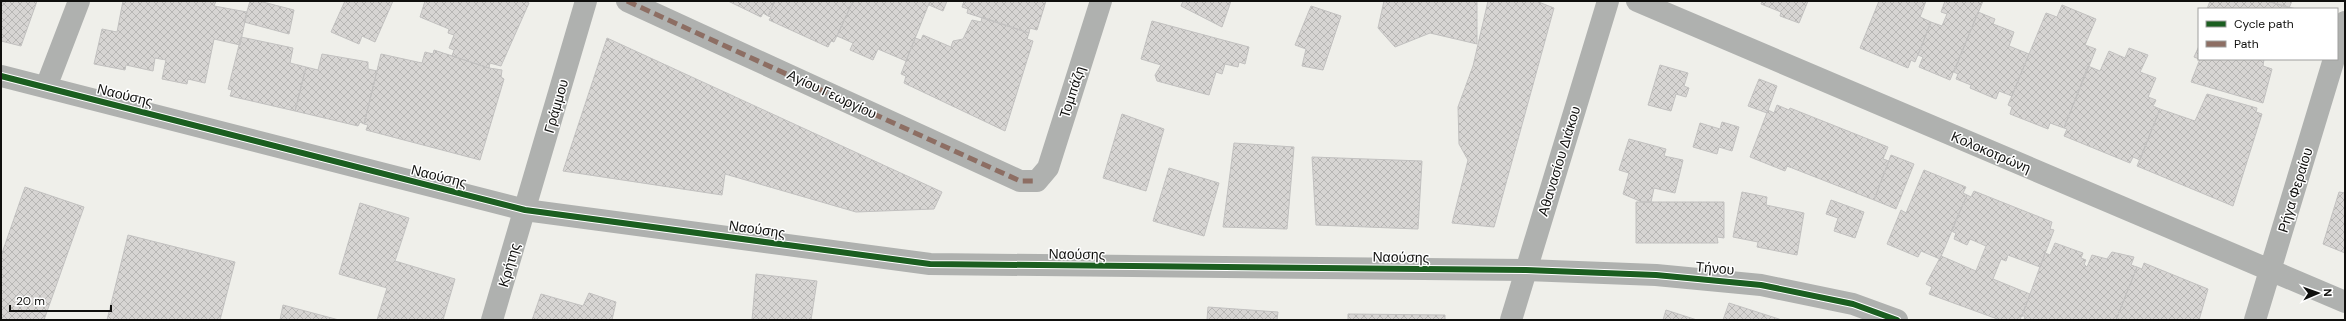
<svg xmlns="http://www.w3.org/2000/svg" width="2346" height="321" viewBox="0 0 2346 321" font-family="'DM Sans',sans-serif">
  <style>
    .building { fill: url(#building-cross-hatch); stroke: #c2c1c0 }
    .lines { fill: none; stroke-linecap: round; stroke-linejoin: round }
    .minor { stroke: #afb1af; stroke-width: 22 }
    .tertiary { stroke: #afb1af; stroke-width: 22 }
    .quiet { stroke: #8d6e63; stroke-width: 5; stroke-dasharray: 10 5; stroke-linecap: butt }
    .cycleway-casing { stroke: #fff; stroke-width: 8 }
    .cycleway { stroke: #1b5e20; stroke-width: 6 }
    .labels { text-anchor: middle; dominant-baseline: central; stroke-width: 3; stroke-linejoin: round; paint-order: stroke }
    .street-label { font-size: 14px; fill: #0f0f0d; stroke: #fff }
  </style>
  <defs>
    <pattern id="building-cross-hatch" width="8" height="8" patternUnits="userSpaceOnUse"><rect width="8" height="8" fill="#d7d5d3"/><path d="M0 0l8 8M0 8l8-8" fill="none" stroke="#b7b6b4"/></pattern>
  </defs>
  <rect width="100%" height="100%" fill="#efefea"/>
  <!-- building -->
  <path class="building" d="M1 1H37L21 46 1 41Z
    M123 1H216L214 6 247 12 240 45 214 39 205 83 188 79 187 84 162 79 166 60 155 58 153 71 126 65 125 70 94 64 102 29 117 32Z
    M250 1H259L294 10 289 34 244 22Z
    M345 1H393L375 42 362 36 359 44 331 32Z
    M425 1H525L529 3 501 66 490 63 489 68 452 56 454 50 449 48 454 35 448 33 449 29 420 17Z
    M728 1H775L768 16 763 13 761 17Z
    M775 1H853L834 42 831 41 828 47 769 20 771 17 768 16Z
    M853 1H930L906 61 878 49 873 60 850 50 853 43 837 36Z
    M930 1H947L943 11 929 5Z
    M964 1H1046L1037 30 1030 28 1029 33 967 13 968 9 962 7Z
    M1183 1H1231L1222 27 1181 6Z
    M1384 1H1477V44L1430 33 1395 47 1378 28Z
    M1488 1H1536L1554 8 1494 227 1452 223 1468 160 1459 144 1458 107 1473 66Z
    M1762 1H1808L1799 23 1780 16 1781 12 1761 4Z
    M1879 1H1926L1920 17 1931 22 1915 62 1911 60 1908 68 1860 48Z
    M1945 1H1983L1950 80 1919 67 1923 57 1918 55 1931 22 1942 26 1947 14 1941 12Z
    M2210 1H2267L2296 9H2207Z
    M2267 1H2292L2289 8Z
    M2062 5 2096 19 2085 45 2096 49 2064 128 2050 123 2048 129 2010 114 2012 107 2008 105 2046 13 2057 17Z
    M1311 6 1341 16 1323 70 1302 66 1306 49 1295 45Z
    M1978 12 1995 19 1993 24 2014 32 2009 46 2029 54 2012 96 1999 91 1996 99 1970 88 1971 85 1956 79 1958 74 1954 72Z
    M982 17 1029 33 1027 39 1033 41 1005 131 904 83 906 76 901 74 915 38 921 40 923 35 951 47 953 41 963 39 972 20 981 22Z
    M1152 21 1249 47 1245 64 1239 62 1238 67 1225 64 1222 74 1216 72 1209 95 1157 81 1155 75 1161 65 1141 59Z
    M241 37 293 48 290 63 306 67 295 111 230 96 232 90 228 89Z
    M607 38 942 192 934 209 856 212 725 174 722 195 563 171Z
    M2199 46V59L2194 57Z
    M2129 48 2148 55 2140 72 2156 78 2148 97 2156 100 2153 106 2160 109 2140 160 2133 157 2130 163 2064 136 2067 129 2064 128 2088 66 2100 71 2109 51 2125 58Z
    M434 50 489 68 502 70 501 77 504 79 480 160 366 130 368 125 364 124 381 54 422 63 425 52 433 54Z
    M322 54 368 62V69L377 71 364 124 360 122 358 126 295 111 306 67 318 70Z
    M2200 59H2264L2263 66 2272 69 2263 103 2191 82Z
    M1660 65 1688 73 1684 86 1689 88 1686 97 1676 94 1671 111 1648 105Z
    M1759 79 1777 86 1767 113 1748 106Z
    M2207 94 2257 108 2256 112 2262 114 2233 206 2137 166 2160 109 2195 121Z
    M1777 105 1789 110 1790 108 1888 147 1883 159 1889 161 1874 200 1787 166 1785 171 1750 157 1768 110 1774 113Z
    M1122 114 1164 129 1146 191 1103 178Z
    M1722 122 1739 127 1732 151 1719 147 1717 154 1693 147 1700 123 1720 129Z
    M1629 139 1666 149 1664 156 1683 160 1675 193 1654 188 1651 202H1642L1623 194 1629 173 1619 170Z
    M1234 143 1294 147 1287 229 1223 227Z
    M1891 155 1914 164 1896 209 1874 200Z
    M1312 157 1422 161 1418 229 1316 225Z
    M1169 168 1219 183 1204 236 1153 221Z
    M1924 170 1966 187 1963 193 1967 195 1940 259 1921 251 1918 257 1887 244 1901 210 1906 213Z
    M25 187 84 207 44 320H1V256Z
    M1974 191 2052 222 2050 229 2054 230 2040 267 2008 255 2006 261 2001 259 1993 279 2030 294 2020 320H2000L1929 294 1932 287 1926 284 1941 256 1976 271 1986 246 1970 239 1967 245 1954 239 1956 233 1951 231 1967 195 1971 197Z
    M1742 192 1767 197 1766 205 1804 213 1797 255 1757 247 1758 242 1733 237Z
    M2339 192 2345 193V253L2323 244Z
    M1831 200 1864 212 1855 238 1834 231 1838 218 1826 214Z
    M1636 202H1724V238L1717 237 1718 243H1636Z
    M360 203 409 218 395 261 455 279 443 320H377L387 288 339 274Z
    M128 235 235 262 220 320H107Z
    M2055 243 2083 253 2081 258 2086 260 2084 264 2087 267 2092 255 2107 259 2112 252 2134 257 2131 265 2137 267 2116 320H2024L2025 316H2022L2045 253 2050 255Z
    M2144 263 2208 289 2199 320H2116L2137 267 2142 269Z
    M756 274 817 281 811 320H752Z
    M589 293 616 302 612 320H532L541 294 583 306Z
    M1729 303 1782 320H1723Z
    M283 305 339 320H280Z
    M1208 307 1278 312 1277 320H1207Z
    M1666 310 1697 320H1663Z
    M1348 314 1445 315V320H1348Z"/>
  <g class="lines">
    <!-- minor -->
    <path class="minor" d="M627 1 1020 181H1037L1048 168 1101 1
      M1637 1 2345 302
      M2337 49 2345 22
      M1 76 525 210 930 264 1526 270 1656 275 1761 285 1853 304 1897 320
      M46 87 79 1
      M492 320 586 1
      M2255 320 2334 59"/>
    <!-- tertiary -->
    <path class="tertiary" d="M1511 320 1608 1"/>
    <!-- quiet -->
    <path class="quiet" d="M627 1 1020 181H1037"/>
    <defs>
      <path id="cycleway" d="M1 76 525 210 930 264 1526 270 1656 275 1761 285 1853 304 1897 320"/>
    </defs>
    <!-- cycleway casing -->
    <use href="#cycleway" class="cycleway-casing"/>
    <!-- cycleway -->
    <use href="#cycleway" class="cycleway"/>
  </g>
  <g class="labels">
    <!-- street labels -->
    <g class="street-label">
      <text transform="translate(1072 92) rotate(-72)">Τομπάζη</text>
      <text transform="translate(832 94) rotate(25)">Αγίου Γεωργίου</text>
      <text transform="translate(125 95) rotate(14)">Ναούσης</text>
      <text transform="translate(556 106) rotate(-74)">Γράμμου</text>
      <text transform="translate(1991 152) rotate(23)">Κολοκοτρώνη</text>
      <text transform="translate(1559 161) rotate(-73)">Αθανασίου Διάκου</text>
      <text transform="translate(439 176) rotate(14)">Ναούσης</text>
      <text transform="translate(2295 190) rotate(-73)">Ρήγα Φεραίου</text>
      <text transform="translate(757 229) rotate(8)">Ναούσης</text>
      <text transform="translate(1077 254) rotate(1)">Ναούσης</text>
      <text transform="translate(1401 257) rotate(1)">Ναούσης</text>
      <text transform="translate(509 265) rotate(-74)">Κρήτης</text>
      <text transform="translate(1715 268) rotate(5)">Τήνου</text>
    </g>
  </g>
  <!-- border -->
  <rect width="2346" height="321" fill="none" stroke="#0f0f0d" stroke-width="4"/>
  <!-- legend -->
  <rect x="2198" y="8" width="140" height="52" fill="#ffffff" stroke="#9f9f9e"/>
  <rect x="2206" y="21" width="20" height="6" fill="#1b5e20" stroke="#9f9f9e"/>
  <text x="2234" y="28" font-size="12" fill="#0f0f0d">Cycle path</text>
  <rect x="2206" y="41" width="20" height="6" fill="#8d6e63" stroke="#9f9f9e"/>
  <text x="2234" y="48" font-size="12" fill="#0f0f0d">Path</text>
  <!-- north arrow -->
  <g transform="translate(2318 293) rotate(88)" stroke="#ffffff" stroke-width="3" paint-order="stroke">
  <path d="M0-3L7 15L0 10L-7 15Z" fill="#0f0f0d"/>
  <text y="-6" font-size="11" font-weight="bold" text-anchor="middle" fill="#0f0f0d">N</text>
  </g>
  <!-- scale -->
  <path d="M10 305v6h101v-6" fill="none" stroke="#0f0f0d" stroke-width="2"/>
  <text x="16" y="305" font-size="12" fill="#0f0f0d" stroke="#ffffff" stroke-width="3" paint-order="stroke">20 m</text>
</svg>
